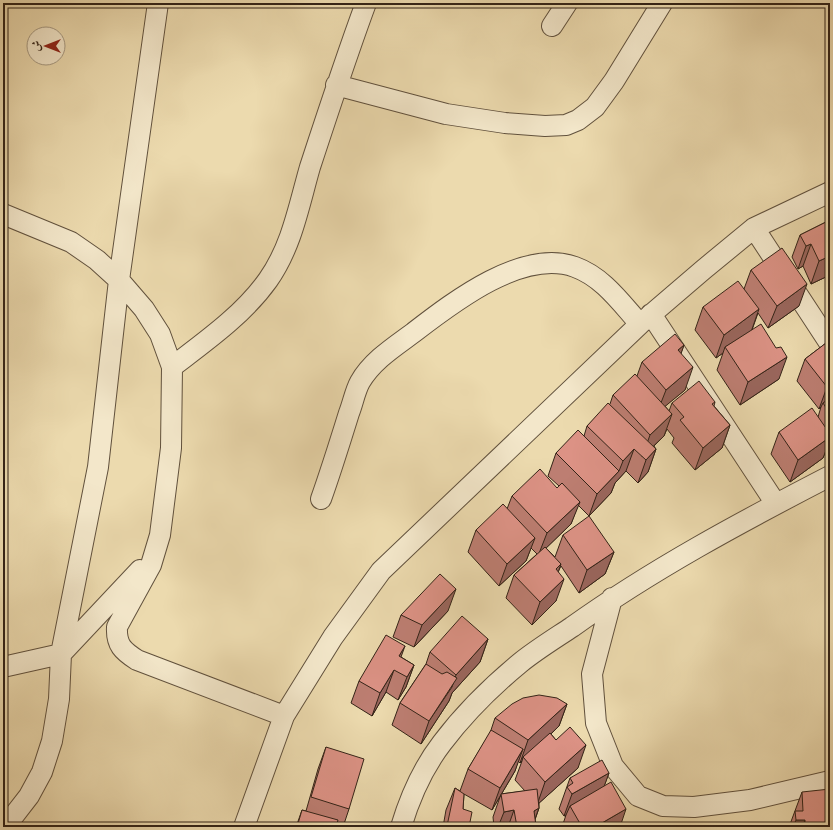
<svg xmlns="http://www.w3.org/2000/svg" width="833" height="830" viewBox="0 0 833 830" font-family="Cardo,Amiri,serif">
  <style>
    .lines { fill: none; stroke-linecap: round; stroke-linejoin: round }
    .street-casing { stroke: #61513d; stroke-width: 22 }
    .street { stroke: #f3e7ca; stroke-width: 20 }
    .wall { fill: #bd7e72; stroke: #332317 }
    .shaded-wall { fill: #9a665d; stroke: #332317 }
    .building { fill: #dc9285; stroke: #332317 }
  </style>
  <rect width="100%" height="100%" fill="#ecdaae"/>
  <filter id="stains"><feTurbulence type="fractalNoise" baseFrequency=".005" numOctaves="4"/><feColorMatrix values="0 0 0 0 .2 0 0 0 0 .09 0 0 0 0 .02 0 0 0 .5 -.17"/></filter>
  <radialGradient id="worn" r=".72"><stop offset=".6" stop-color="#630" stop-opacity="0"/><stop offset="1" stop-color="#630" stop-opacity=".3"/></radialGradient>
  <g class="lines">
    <defs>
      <path id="street" d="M552 26 567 3
        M336 85 446 114 505 123 545 126 566 125 578 120 595 107 614 81 662 3
        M3 214 71 242 97 260 119 280 144 309 160 334 172 367 171 448 160 535 151 565 117 627C116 645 123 651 137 660L284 716
        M754 228 830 344
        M651 314 776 504
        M172 367C206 341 243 315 268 280 292 246 299 205 310 167 328 112 346 57 366 3
        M321 499C331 471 340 442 349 413 353 403 355 391 360 382 372 361 394 347 413 333 452 303 522 248 575 267 603 277 621 303 640 324
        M612 598 592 674 596 723 613 766 638 796 663 806 694 807 750 800 830 781
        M3 667 61 654 140 570
        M5 827 29 796 42 772 52 741 59 699 61 654 98 467 119 280 158 3
        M244 827 284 716 333 637 381 571 640 324 703 270 754 228 830 192
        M401 827C410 797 422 769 442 743 464 714 491 687 520 663 536 650 554 639 572 627 653 569 741 522 830 476"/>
    </defs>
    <!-- street casing -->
    <use href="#street" class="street-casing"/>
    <!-- street -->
    <use href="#street" class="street"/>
  </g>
  <!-- wall -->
  <path class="wall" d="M830 220V275L811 284 803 266 798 269 792 257 800 235Z
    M751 270 799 306 768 328 758 313 752 330 779 379 740 405 717 370 723 353 716 358 695 330 703 307 744 289Z
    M830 340V448L828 445 823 458 790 482 771 454 779 432 818 417 821 407 819 409 797 381 805 359Z
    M684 345 681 353 685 390 665 406 669 411 672 403 715 402 714 406 730 425 722 448 695 470 672 443 674 438 667 429 664 436 654 446 656 449 648 472 638 483 626 471 615 483 611 493 589 516 578 505 571 524 546 548 555 557 563 535 614 552 605 574 579 593 561 566 558 572 556 601 532 625 506 598 514 575 537 554 531 548 526 561 499 586 468 552 476 530 507 509 512 496 557 488 559 486 548 476 556 453 584 436 587 426 610 404 613 395 637 376 642 362Z
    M448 611 414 647 393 637 401 615Z
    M488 639 480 662 452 693 449 701 421 744 392 725 400 703 426 664 430 652Z
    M401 657 414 665 406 687 398 700 386 692 372 716 351 703 359 681Z
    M567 704 559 726 551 734 578 768 539 803V808L535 820 536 827H494L493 817 501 794 525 791 515 780 522 761 520 763 518 761 515 771 492 810 464 794 463 809 469 827H443L446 810 455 788 460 791 468 769 490 733 495 718Z
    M326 747 349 809 343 827H296L302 810 306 811 318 769Z
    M609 773 604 786 620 827H562L566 815 564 816 559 809 570 778Z
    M802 792 830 827H789Z"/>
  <!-- shaded-wall -->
  <path class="shaded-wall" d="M811 244 803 266 798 269 806 246Z
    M830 256V275L811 284 819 261Z
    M807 284 799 306 768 328 777 306Z
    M759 309 751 332 725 347 723 353 716 358 724 335Z
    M684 345 676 368 678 350Z
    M787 357 779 379 740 405 748 382Z
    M693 367 685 390 657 413 666 390Z
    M830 384V400L823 403 821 407 819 409 827 387Z
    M672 414 664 436 642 457 650 435Z
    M730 425 722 448 695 470 703 448Z
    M830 437V440L823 458 790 482 798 460Z
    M634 449 626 471 615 483 611 493 589 516 597 494 619 471 623 461Z
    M656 449 648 472 638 483 646 460Z
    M580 502 571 524 538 556 547 533Z
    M535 538 526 561 499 586 507 564Z
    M614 552 605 574 579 593 587 570Z
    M561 564 553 587 556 569Z
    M564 579 556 601 532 625 540 602Z
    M456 589 448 611 414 647 422 625Z
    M488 639 480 662 452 693 449 701 421 744 429 721 452 687 456 675Z
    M405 646 397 668 399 656Z
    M414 665 406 687 398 700 407 677Z
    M394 670 386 692 372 716 380 693Z
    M567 704 559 726 525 759 523 757 522 761 520 763 528 740Z
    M586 745 578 768 537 805 545 782Z
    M523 749 515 771 492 810 500 788Z
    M609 773 601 795 570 806 566 815 564 816 572 794Z
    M539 808 532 827 536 826V827H528L534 811Z
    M626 809 620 827H595Z
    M514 810 508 827H498L504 812Z
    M796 820H805L802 827H793Z"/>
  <!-- building -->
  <path class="building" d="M830 220V256L819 261 811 244 806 246 800 235Z
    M782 248 807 284 777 306 751 270Z
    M738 281 759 309 724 335 703 307Z
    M761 324 776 348 781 347 787 357 748 382 725 347Z
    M675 334 684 345 678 350 693 367 666 390 642 362Z
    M830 340V384L827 387 805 359Z
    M635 374 672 414 650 435 613 395Z
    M699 381 715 402 712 404 730 425 703 448 680 420 684 417 672 403Z
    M830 398V414L823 403Z
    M608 403 656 449 646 460 634 449 623 461 587 426Z
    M812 408 830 434V437L798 460 779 432Z
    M578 430 619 471 597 494 556 453Z
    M540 469 557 488 562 483 580 502 547 533 512 496Z
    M503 504 535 538 507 564 476 530Z
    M589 516 614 552 587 570 563 535Z
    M545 547 561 564 556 569 564 579 540 602 514 575Z
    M440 574 456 589 422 625 401 615Z
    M462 616 488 639 456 675 430 652Z
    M386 635 405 646 399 656 414 665 407 677 394 670 380 693 359 681Z
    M426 664 442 674 447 672 457 678 429 721 400 703Z
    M539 695 557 698 567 704 528 740 495 718 512 704 523 698Z
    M570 727 586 745 545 782 523 757 550 733 556 740Z
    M491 730 523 749 500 788 468 769Z
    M326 747 364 759 349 809 311 797Z
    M602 760 609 773 572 794 567 787 573 783 570 778Z
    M611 782 626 809 595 827H582L570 806Z
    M455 788 464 794 463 809 472 812 469 827H451L447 826Z
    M537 789 539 808 534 811 536 826 531 827H517L514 810 504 812 501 794Z
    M830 789V827H805V820H796L795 811H803L802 792Z
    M302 810 338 820 336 827H297Z"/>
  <!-- margin -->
  <rect width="833" height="830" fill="none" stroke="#ecdaae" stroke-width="16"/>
  <rect x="4" y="4" width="825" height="822" fill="none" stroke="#332317" stroke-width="2"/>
  <rect x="8" y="8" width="817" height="814" fill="none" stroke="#332317"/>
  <!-- north arrow -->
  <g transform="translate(46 46) rotate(270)"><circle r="19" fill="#f3e7ca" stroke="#a69982"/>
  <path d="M0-3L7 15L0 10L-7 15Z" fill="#8f2418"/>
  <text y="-6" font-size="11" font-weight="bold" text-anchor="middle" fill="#332317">ش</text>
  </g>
  <rect width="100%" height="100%" filter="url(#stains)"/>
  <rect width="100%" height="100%" fill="url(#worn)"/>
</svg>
